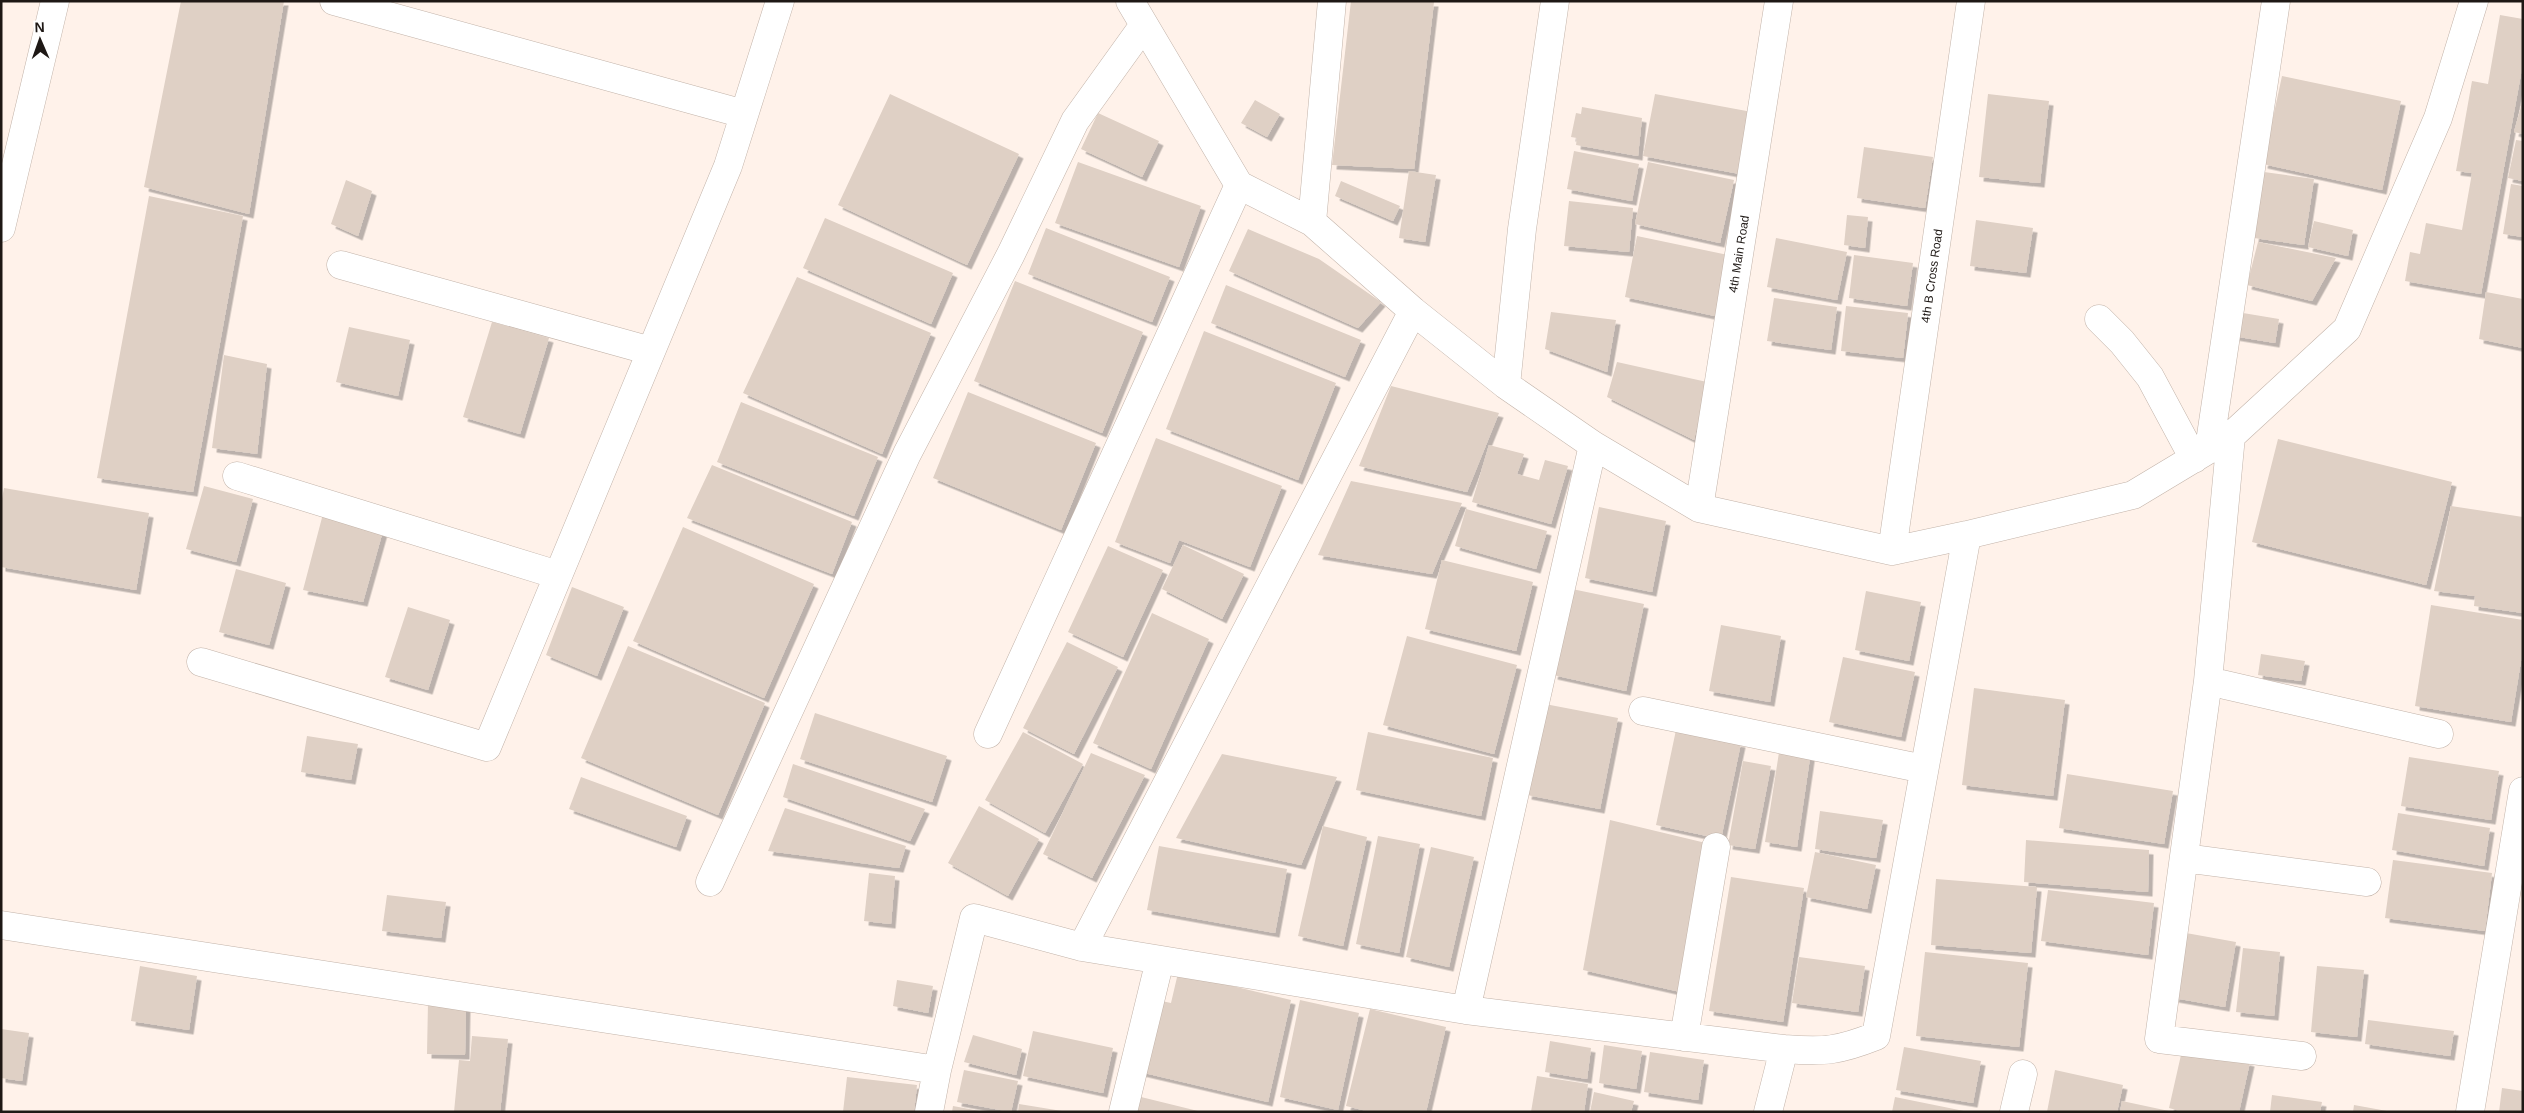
<svg xmlns="http://www.w3.org/2000/svg" width="2524" height="1113" viewBox="0 0 2524 1113" font-family="Arial,sans-serif">
  <style>
    .building { fill: #dfd0c5; filter: url(#shadow) }
    .lines { fill: none; stroke-linecap: round; stroke-linejoin: round }
    .minor-casing { stroke: #c2b3a9; stroke-width: 29 }
    .minor { stroke: #fff; stroke-width: 28 }
    .labels { text-anchor: middle; dominant-baseline: central; stroke-width: 4; stroke-linejoin: round; paint-order: stroke }
    .street-label { font-size: 12px; fill: #1e1815; stroke: #fff }
  </style>
  <defs>
    <filter id="shadow"><feDropShadow dx="4.5" dy="4.5" stdDeviation="0" flood-color="#0004"/></filter>
  </defs>
  <rect width="100%" height="100%" fill="#fff2ea"/>
  <!-- building -->
  <path class="building" d="M181 1H284L249 214 144 187Z
    M1351 1 1434 2 1414 169 1332 165Z
    M2500 15 2523 19V63L2481 294 2405 281 2410 252 2420 254 2426 223 2462 230 2472 173 2456 171 2472 81 2488 84Z
    M2282 76 2401 101 2382 190 2263 164Z
    M890 94 1019 154 967 265 838 205Z
    M1655 94 1752 112 1740 174 1643 156Z
    M1988 94 2049 101 2040 183 1979 177Z
    M2523 99V134L2514 132Z
    M1255 100 1280 114 1267 137 1241 123Z
    M1582 107 1642 118 1638 156 1576 145 1577 138 1571 137 1576 113 1581 114Z
    M1098 113 1159 141 1142 177 1081 149Z
    M2516 140 2523 141V181L2508 178Z
    M1864 147 1933 157 1925 208 1857 198Z
    M1574 151 1639 164 1632 201 1567 189Z
    M1078 162 1201 206 1179 267 1055 223Z
    M1648 162 1734 180 1720 243 1635 224Z
    M1409 171 1436 175 1425 242 1399 238Z
    M2264 172 2314 179 2304 245 2254 238Z
    M346 180 372 191 358 236 331 224Z
    M1341 181 1400 206 1393 221 1335 196Z
    M2511 184 2523 186V237L2503 234Z
    M149 196 243 216 193 492 97 478Z
    M1569 201 1633 208 1629 252 1564 246Z
    M1847 215 1868 217 1865 248 1844 245Z
    M825 218 953 273 931 324 803 268Z
    M1976 220 2033 228 2026 273 1970 266Z
    M2314 221 2353 230 2348 256 2308 247Z
    M1046 228 1170 277 1152 322 1028 274Z
    M1248 229 1319 259 1381 302 1358 328 1229 271Z
    M1637 236 1728 255 1715 316 1625 297Z
    M1776 238 1847 252 1837 300 1767 287Z
    M2258 242 2336 258 2312 301 2247 285Z
    M1854 255 1913 263 1907 306 1849 298Z
    M797 277 931 333 882 454 743 393Z
    M1015 281 1143 332 1102 433 974 381Z
    M1226 285 1361 340 1345 377 1211 323Z
    M2486 292 2523 299V348L2479 339Z
    M1774 298 1837 307 1831 350 1767 341Z
    M1846 306 1908 313 1903 358 1841 351Z
    M1551 312 1616 320 1607 372 1545 349Z
    M2237 312 2279 319 2275 343 2233 336Z
    M492 322 549 338 520 434 463 417Z
    M349 327 410 340 398 396 336 382Z
    M1204 331 1336 383 1298 480 1166 429Z
    M224 355 267 364 257 454 212 448Z
    M1617 362 1707 382 1694 440 1607 397Z
    M1391 386 1499 413 1467 492 1359 466Z
    M968 392 1096 443 1061 530 933 478Z
    M741 402 878 457 854 516 717 462Z
    M1156 438 1282 486 1250 567 1179 540 1170 563 1115 542Z
    M2278 439 2452 482 2426 585 2252 542Z
    M1489 445 1524 454 1517 474 1539 480 1545 460 1568 466 1551 524 1472 502Z
    M712 465 852 522 832 574 687 518Z
    M1351 481 1462 503 1432 574 1318 555Z
    M204 486 253 499 236 562 186 549Z
    M4 488 149 513 136 590 1 567V504Z
    M2451 506 2523 517V613L2474 606 2475 596 2434 591Z
    M1599 507 1666 521 1652 592 1585 578Z
    M1466 509 1547 531 1536 569 1455 546Z
    M324 510 383 531 363 602 303 590Z
    M683 527 814 584 764 698 633 641Z
    M1183 545 1244 574 1222 619 1162 589Z
    M1108 546 1163 570 1123 657 1068 632Z
    M1442 560 1533 582 1516 651 1425 629Z
    M236 569 286 583 269 645 219 632Z
    M572 587 624 607 597 676 546 655Z
    M1572 589 1644 604 1626 691 1553 675Z
    M1866 591 1921 602 1909 661 1855 650Z
    M2431 605 2523 620V649L2511 722 2415 706Z
    M408 607 450 620 428 690 385 677Z
    M1152 613 1209 639 1151 769 1093 743Z
    M1721 625 1781 636 1770 702 1709 691Z
    M1407 636 1517 665 1494 754 1383 725Z
    M1067 642 1118 667 1074 754 1023 728Z
    M628 646 765 703 718 815 581 758Z
    M2261 654 2305 661 2301 681 2258 675Z
    M1843 657 1915 672 1901 737 1829 722Z
    M1974 688 2065 700 2053 796 1962 785Z
    M1545 704 1618 718 1600 809 1527 795Z
    M815 713 947 756 932 802 800 759Z
    M1676 730 1741 743 1721 839 1656 825Z
    M1023 732 1083 764 1045 833 985 800Z
    M1368 732 1493 758 1481 816 1356 790Z
    M307 736 358 744 351 780 301 772Z
    M1780 746 1811 751 1797 847 1765 842Z
    M1091 753 1145 775 1092 878 1043 854Z
    M1222 754 1337 777 1301 865 1176 838Z
    M2409 757 2499 771 2491 820 2401 806Z
    M1743 761 1771 766 1755 849 1728 845Z
    M793 764 925 809 910 841 783 797Z
    M2067 774 2173 791 2164 844 2059 828Z
    M581 777 687 816 676 847 569 809Z
    M979 806 1039 839 1008 896 948 863Z
    M785 808 906 846 899 868 768 851Z
    M1820 811 1883 820 1876 858 1815 849Z
    M2398 813 2490 828 2484 866 2392 850Z
    M1610 820 1710 844 1685 993 1583 970Z
    M1323 826 1367 837 1343 946 1298 936Z
    M1378 836 1420 844 1399 953 1356 944Z
    M2026 840 2149 850 2148 892 2024 882Z
    M1159 846 1287 869 1275 933 1147 910Z
    M1431 847 1474 857 1449 967 1406 957Z
    M1815 852 1876 865 1867 909 1806 897Z
    M2393 860 2492 873 2485 931 2385 918Z
    M869 873 895 876 891 924 864 921Z
    M1731 877 1804 888 1783 1022 1709 1011Z
    M1936 879 2037 887 2031 953 1931 945Z
    M2048 890 2154 903 2148 955 2041 941Z
    M387 895 446 902 441 938 382 931Z
    M2186 933 2236 942 2225 1007 2174 998Z
    M2243 948 2280 952 2274 1016 2236 1012Z
    M1925 952 2028 963 2019 1047 1916 1036Z
    M1799 957 1865 966 1858 1012 1792 1003Z
    M140 966 197 976 189 1030 131 1021Z
    M2317 966 2364 970 2357 1037 2311 1032Z
    M1178 973 1291 1000 1268 1102 1140 1072 1157 1000 1171 1003Z
    M897 980 933 986 928 1013 893 1006Z
    M1300 1000 1359 1013 1338 1110 1280 1097Z
    M428 1002 466 1003 465 1055 427 1054Z
    M1370 1009 1446 1027 1426 1112H1371L1346 1106Z
    M2368 1020 2454 1031 2450 1056 2365 1044Z
    M1 1029 29 1033 22 1081 1 1078Z
    M1033 1031 1113 1048 1103 1093 1023 1076Z
    M973 1035 1022 1049 1016 1075 964 1062Z
    M472 1036 508 1039 500 1112H454L459 1060 470 1061Z
    M1550 1041 1591 1048 1587 1079 1545 1072Z
    M1604 1045 1642 1051 1636 1089 1599 1083Z
    M2183 1046 2250 1062 2239 1112H2184L2169 1108Z
    M1904 1047 1981 1061 1973 1103 1896 1090Z
    M1650 1052 1704 1060 1698 1100 1644 1092Z
    M964 1070 1018 1081 1011 1112 957 1102Z
    M2055 1070 2123 1085 2117 1112H2047Z
    M1537 1076 1588 1084 1584 1112H1531Z
    M847 1077 917 1085 914 1112H843Z
    M2502 1088 2523 1091V1112H2499Z
    M1594 1092 1634 1101 1631 1112H1590Z
    M2272 1095 2322 1102 2320 1112H2270Z
    M1141 1097 1198 1111V1112H1137Z
    M1895 1097 1964 1111V1112H1892Z
    M2122 1101 2169 1111 2168 1112H2120Z
    M1019 1104 1062 1111V1112H1018Z
    M2354 1105 2387 1111V1112H2353Z
    M953 1106 980 1111V1112H952Z"/>
  <g class="lines">
    <defs>
      <path id="minor" d="M334 1 744 114
        M1130 1 1239 185 1312 222 1413 311 1506 385 1593 445 1699 508 1892 551 1967 535 2133 495 2231 436 2347 329 2438 118 2474 1
        M1312 222 1332 1
        M1 228 55 1
        M341 265 651 351
        M2099 319 2122 342 2150 377 2194 459
        M1506 385 1522 229 1555 1
        M2231 436 2208 681 2159 1039 2302 1056
        M2209 449 2276 1
        M237 476 558 575
        M1699 508 1779 1
        M1892 551 1971 1
        M201 662 487 747 728 166 780 1
        M2208 681 2439 734
        M1643 711 1924 769
        M988 734 1239 185
        M2184 858 2367 882
        M710 882 907 454 1011 254 1075 121 1144 25
        M1 925 937 1070 974 918 1082 947 1466 1010 1784 1049C1825 1052 1838 1051 1876 1036L1967 535
        M1082 947 1413 311
        M1466 1010 1593 445
        M1684 1037 1716 847
        M929 1112 937 1070
        M1123 1112 1160 960
        M1768 1112 1784 1049
        M2014 1112 2023 1074
        M2470 1112 2523 791"/>
    </defs>
    <!-- minor casing -->
    <use href="#minor" class="minor-casing"/>
    <!-- minor -->
    <use href="#minor" class="minor"/>
  </g>
  <g class="labels">
    <!-- street labels -->
    <g class="street-label">
      <text transform="translate(1739 254) rotate(-81)">4th Main Road</text>
      <text transform="translate(1932 276) rotate(-82)">4th B Cross Road</text>
    </g>
  </g>
  <!-- border -->
  <rect width="2524" height="1113" fill="none" stroke="#1e1815" stroke-width="5"/>
  <!-- north arrow -->
  <g transform="translate(40 40) rotate(358)" stroke="#ffffff" stroke-width="4" paint-order="stroke">
  <path d="M0-4L9 19L0 12L-9 19Z" fill="#1e1815"/>
  <text y="-8" font-size="14" font-weight="bold" text-anchor="middle" fill="#1e1815">N</text>
  </g>
</svg>
